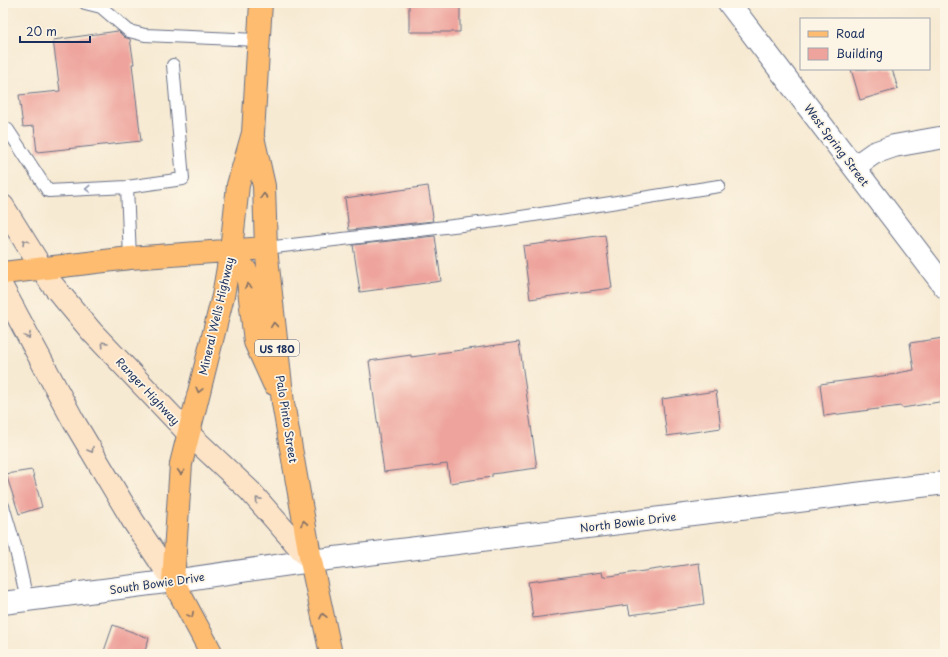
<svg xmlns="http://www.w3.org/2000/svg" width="948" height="657" viewBox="0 0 948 657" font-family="'Playpen Sans',sans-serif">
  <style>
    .building { fill: #eea49d }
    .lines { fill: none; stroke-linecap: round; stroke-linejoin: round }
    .service-casing { stroke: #687087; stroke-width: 14 }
    .minor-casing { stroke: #687087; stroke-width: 24 }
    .tertiary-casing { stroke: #687087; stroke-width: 24 }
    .secondary-casing { stroke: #687087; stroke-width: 24 }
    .primary-casing { stroke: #687087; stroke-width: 24 }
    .service { stroke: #fff; stroke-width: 12 }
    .minor { stroke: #fff; stroke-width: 22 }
    .tertiary { stroke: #fff; stroke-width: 22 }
    .secondary { stroke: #fee4c6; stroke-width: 22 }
    .primary { stroke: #fdbc70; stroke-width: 22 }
    .oneway { stroke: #8d97ae }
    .oneway2 { stroke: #816e66 }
    .oneway3 { stroke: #8c8a92 }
    .labels { text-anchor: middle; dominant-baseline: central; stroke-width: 3.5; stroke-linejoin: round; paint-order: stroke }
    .shield { fill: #fcf5e5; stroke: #5e6a86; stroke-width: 1 }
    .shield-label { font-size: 10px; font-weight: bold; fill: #1b2f5e }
    .street-label { font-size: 11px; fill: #1b2f5e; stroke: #fcf5e5 }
  </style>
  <rect width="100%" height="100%" fill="#fcf5e5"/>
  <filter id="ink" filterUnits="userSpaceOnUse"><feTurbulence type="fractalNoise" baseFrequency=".025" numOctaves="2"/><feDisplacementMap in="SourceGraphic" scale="8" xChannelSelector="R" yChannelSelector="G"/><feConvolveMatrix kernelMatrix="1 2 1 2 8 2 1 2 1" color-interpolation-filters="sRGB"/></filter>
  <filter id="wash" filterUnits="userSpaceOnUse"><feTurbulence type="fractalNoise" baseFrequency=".012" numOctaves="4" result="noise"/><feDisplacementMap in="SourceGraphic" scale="16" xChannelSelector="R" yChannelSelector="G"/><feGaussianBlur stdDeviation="0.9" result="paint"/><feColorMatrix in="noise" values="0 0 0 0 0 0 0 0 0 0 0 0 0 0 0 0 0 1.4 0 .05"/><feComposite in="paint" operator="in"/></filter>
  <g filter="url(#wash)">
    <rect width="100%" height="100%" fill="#f7ead3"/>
    <g id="blocks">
      <!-- building -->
      <path class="building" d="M409 3H460V32H409Z
        M118 31 124 37 130 39 134 64H132L141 141 37 152 34 126 23 127 19 95 60 91 53 40Z
        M851 69H892L898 89 860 100Z
        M428 186 433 217 432 218 433 221 351 230H349L345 198Z
        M605 235 612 288 530 299 523 246Z
        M435 236 441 281 360 292 353 245Z
        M943 338 945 352V401L902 408 901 406 824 416 820 384 897 374V373L914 370 910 343Z
        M519 342 537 468 492 474V477L450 483 447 464 384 472 369 361 411 355V357Z
        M716 391 721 428 667 436 662 399Z
        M32 470 42 507 19 514 6 474Z
        M699 563 704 604 630 615 628 605 533 618 528 582 602 572 603 577Z
        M113 625 149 638 144 654H103Z"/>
    </g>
  </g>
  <g filter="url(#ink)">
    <use href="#blocks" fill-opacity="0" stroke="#687087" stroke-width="1"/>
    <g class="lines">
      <defs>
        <path id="service" d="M85 3 101 7 129 31 145 35 258 40
          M3 127 8 130 48 191 127 187 183 179 173 65
          M127 187 130 258
          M266 248 496 221 719 186
          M3 506 15 546 27 600"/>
        <path id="minor" d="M729 3 945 287
          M854 167 874 153 894 146 945 137"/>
        <path id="tertiary" d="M3 603 173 581 311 561 945 483"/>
        <path id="secondary" d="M3 206 51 283 92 332 189 434 250 491 311 561
          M3 289 73 420 133 521 173 581"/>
        <path id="primary" d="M253 137 264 186 266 248 283 403 311 561 331 654
          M231 250 247 272 255 342 274 384
          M3 273 130 258 266 248
          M212 654 173 581 181 464 223 296 231 250 238 185 253 133 261 3"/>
      </defs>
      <!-- service casing -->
      <use href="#service" class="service-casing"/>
      <!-- minor casing -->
      <use href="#minor" class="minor-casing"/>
      <!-- tertiary casing -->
      <use href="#tertiary" class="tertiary-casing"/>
      <!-- secondary casing -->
      <use href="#secondary" class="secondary-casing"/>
      <!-- primary casing -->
      <use href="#primary" class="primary-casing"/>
      <!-- service -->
      <use href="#service" class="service"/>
      <!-- minor -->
      <use href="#minor" class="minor"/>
      <!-- tertiary -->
      <use href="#tertiary" class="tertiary"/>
      <!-- secondary -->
      <use href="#secondary" class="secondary"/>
      <!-- primary -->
      <use href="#primary" class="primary"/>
    </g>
    <!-- one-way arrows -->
    <defs><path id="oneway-chevron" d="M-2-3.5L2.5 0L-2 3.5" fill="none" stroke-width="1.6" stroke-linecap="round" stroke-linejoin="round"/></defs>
    <use class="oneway" href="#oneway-chevron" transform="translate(88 189) rotate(177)"/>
    <g class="oneway2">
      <use href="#oneway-chevron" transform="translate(264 196) rotate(-92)"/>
      <use href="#oneway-chevron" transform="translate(248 286) rotate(-97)"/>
      <use href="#oneway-chevron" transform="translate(274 325) rotate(-96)"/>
      <use href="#oneway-chevron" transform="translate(199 390) rotate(104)"/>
      <use href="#oneway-chevron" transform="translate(181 472) rotate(94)"/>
      <use href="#oneway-chevron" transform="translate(304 523) rotate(-100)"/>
      <use href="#oneway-chevron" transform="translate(191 615) rotate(62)"/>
      <use href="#oneway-chevron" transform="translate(323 616) rotate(-102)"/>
    </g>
    <g class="oneway3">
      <use href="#oneway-chevron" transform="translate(25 242) rotate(-122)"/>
      <use href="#oneway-chevron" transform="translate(28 336) rotate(62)"/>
      <use href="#oneway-chevron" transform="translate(104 344) rotate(-133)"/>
      <use href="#oneway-chevron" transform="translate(91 450) rotate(59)"/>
      <use href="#oneway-chevron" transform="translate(258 500) rotate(-131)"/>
    </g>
  </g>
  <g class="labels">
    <!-- shield labels -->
    <rect class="shield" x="255" y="340" width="44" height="16" rx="3"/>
    <g class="shield-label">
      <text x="277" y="348">US 180</text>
    </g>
    <!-- street labels -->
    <g class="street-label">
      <text transform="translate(837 145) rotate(53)">West Spring Street</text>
      <text transform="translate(216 316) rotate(-77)">Mineral Wells Highway</text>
      <text transform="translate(148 391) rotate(47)">Ranger Highway</text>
      <text transform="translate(287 419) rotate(81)">Palo Pinto Street</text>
      <text transform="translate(628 522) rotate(-7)">North Bowie Drive</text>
      <text transform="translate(157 583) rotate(-8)">South Bowie Drive</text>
    </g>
  </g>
  <!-- margin -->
  <rect width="948" height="657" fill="none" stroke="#fcf5e5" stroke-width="16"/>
  <!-- legend -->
  <rect x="800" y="18" width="130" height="52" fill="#fcf5e5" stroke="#a2a6af"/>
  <rect x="808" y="31" width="20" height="6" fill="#fdbc70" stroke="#a2a6af"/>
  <text x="836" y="38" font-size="12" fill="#1b2f5e">Road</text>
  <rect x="808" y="48" width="20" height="12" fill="#eea49d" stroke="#a2a6af"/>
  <text x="836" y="58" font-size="12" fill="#1b2f5e">Building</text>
  <!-- scale -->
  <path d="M20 36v6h70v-6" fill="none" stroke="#1b2f5e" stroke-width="2"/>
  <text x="26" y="36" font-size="12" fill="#1b2f5e" stroke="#fcf5e5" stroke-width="3" paint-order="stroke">20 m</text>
</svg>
